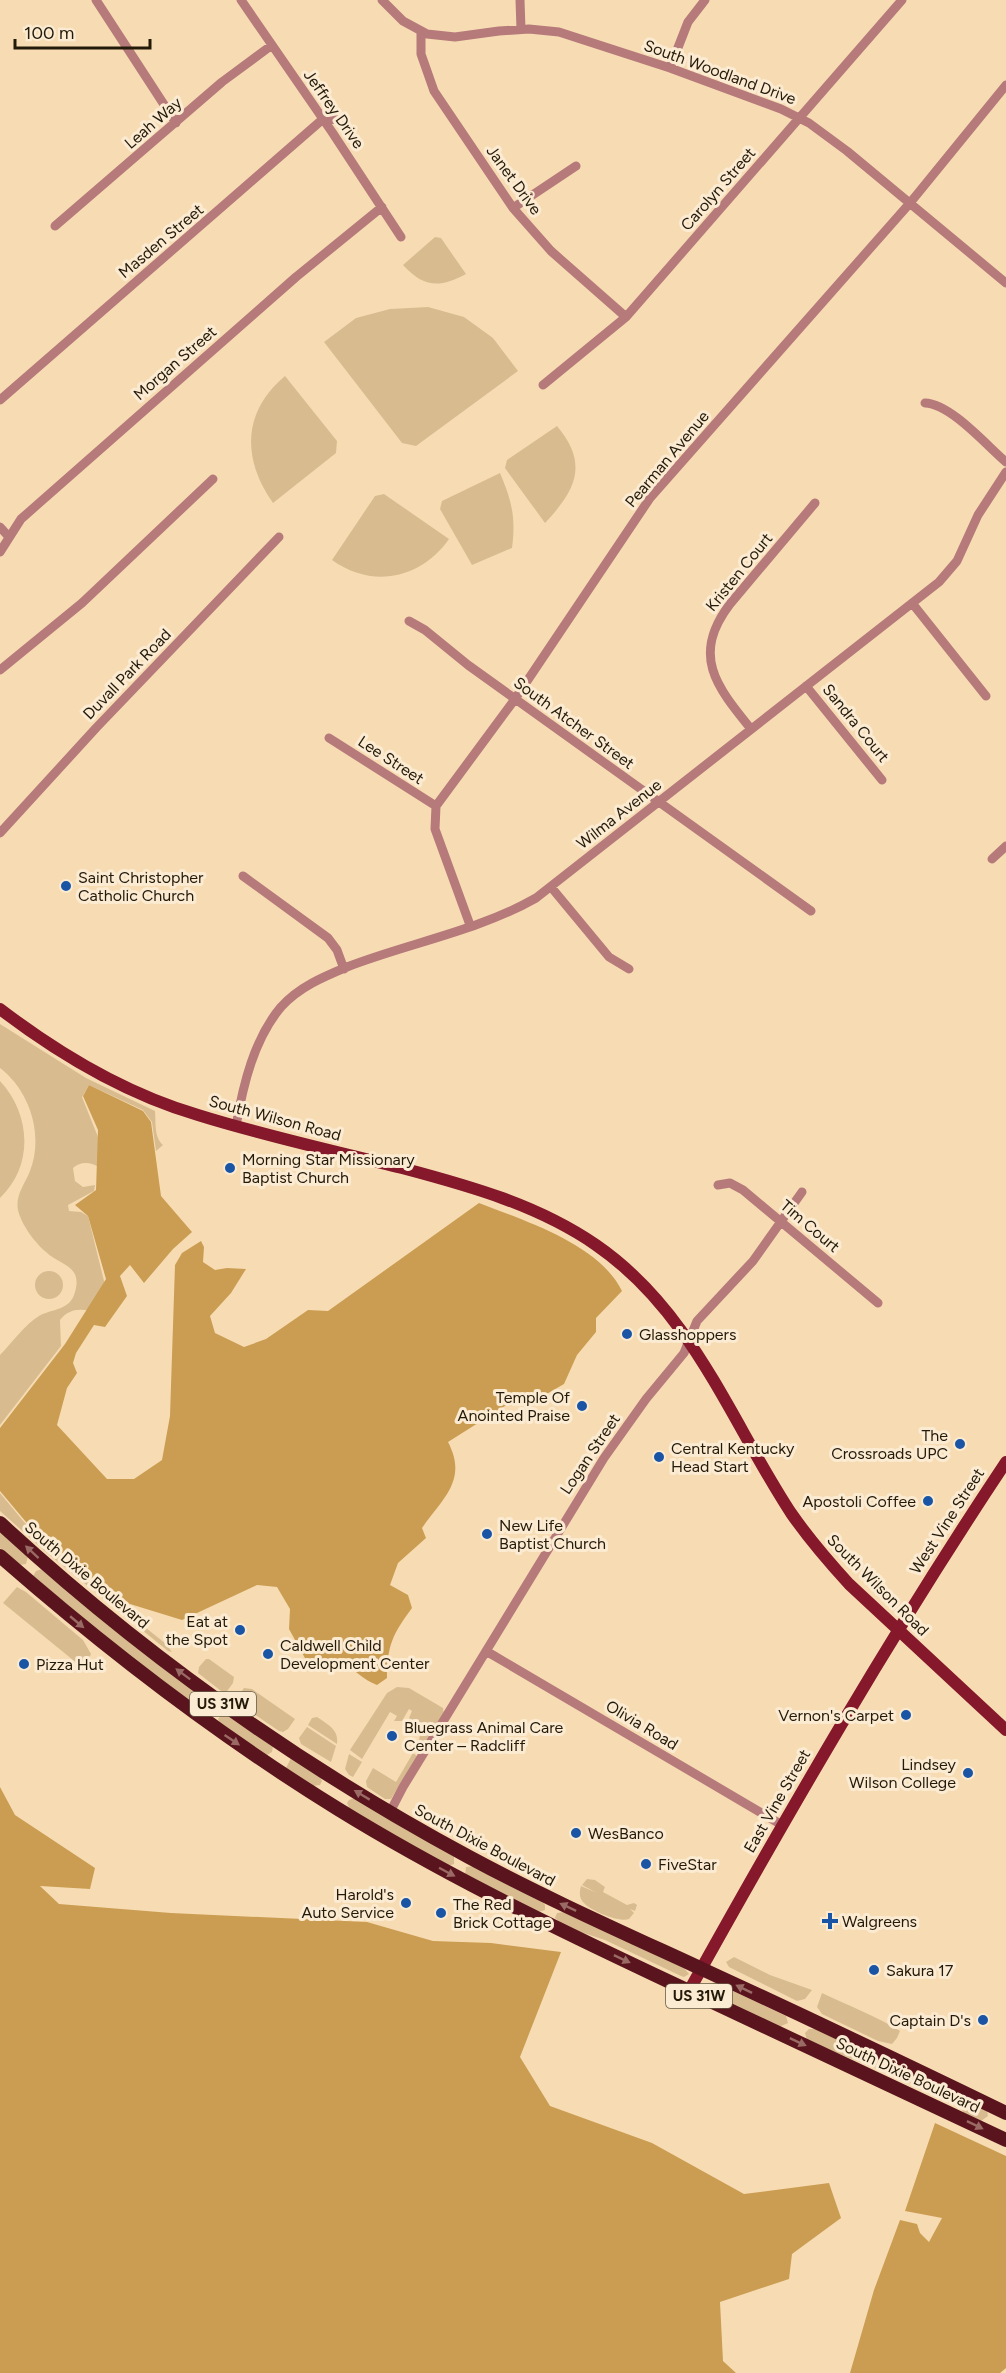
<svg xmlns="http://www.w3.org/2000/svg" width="1006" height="2373" viewBox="0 0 1006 2373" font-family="Figtree,sans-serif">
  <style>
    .green { fill: #d8bc90 }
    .forest { fill: #cb9d52 }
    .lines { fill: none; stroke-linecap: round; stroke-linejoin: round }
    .minor { stroke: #b67a7b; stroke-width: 9 }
    .major { stroke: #85182a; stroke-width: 12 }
    .highway { stroke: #5a141d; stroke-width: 14 }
    .oneway { fill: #9a6a65 }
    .poi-dot { fill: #1a54a5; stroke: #fbebd2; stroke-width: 2 }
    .labels { text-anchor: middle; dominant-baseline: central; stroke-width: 6; stroke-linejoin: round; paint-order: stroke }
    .shield { fill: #fbebd2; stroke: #645946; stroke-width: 1.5 }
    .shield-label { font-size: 15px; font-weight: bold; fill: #241a0a }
    .street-label { font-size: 16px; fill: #241a0a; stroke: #fbebd2 }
    .poi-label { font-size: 16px; fill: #241a0a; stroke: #fbebd2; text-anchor: start }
  </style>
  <rect width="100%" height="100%" fill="#f7dcb3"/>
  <!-- green -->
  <path class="green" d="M435 237 441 238 466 274C440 288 424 288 403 265Z
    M428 307 464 317 493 338 518 371 416 446 402 443 324 342 356 318 390 309Z
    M285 376 337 441 336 453 273 503C242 459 242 412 285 376Z
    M557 426C589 464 576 490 545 523L505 468 507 460Z
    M500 473C512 501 516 518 512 548L472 565 440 509 442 501Z
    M384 494 449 539C421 579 372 589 332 560L375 496Z
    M0 1024 86 1078 155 1111C156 1123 154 1137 163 1145L156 1151 152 1122 143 1110 89 1085 82 1097 100 1142V1168C91 1162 81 1161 73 1168L75 1181 83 1187 95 1185 94 1191 68 1205 69 1211 81 1212 88 1216 105 1285 90 1311C78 1308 68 1310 60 1320L61 1346 0 1425V1355C12 1343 24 1325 39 1316 53 1308 70 1311 75 1292 83 1265 59 1265 46 1252 35 1243 21 1224 18 1210 15 1195 25 1184 30 1171 44 1135 30 1091 0 1068Z
    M0 1081C31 1114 34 1166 0 1198Z
    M35 1285a14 14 0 1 1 28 0a14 14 0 1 1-28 0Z
    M0 1493 24 1522 59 1553 68 1565 166 1644 172 1652 168 1651 47 1553 0 1511Z
    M0 1532 28 1556 26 1564 19 1565 0 1548Z
    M42 1569 210 1702V1710L201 1711 80 1617 33 1576 36 1571Z
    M17 1587 26 1592 83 1640 91 1654 84 1669 3 1603Z
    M206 1659H209L234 1677 233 1683 225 1694 198 1673 199 1667Z
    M397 1687 409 1688 443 1708 444 1714 424 1744 419 1739 423 1726 409 1718 412 1711 409 1709 402 1721H394L397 1716 390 1712 362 1759 350 1750 387 1693Z
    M244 1688 252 1689 295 1719 288 1729 283 1732 279 1731 235 1701Z
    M223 1713 273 1746 272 1752 267 1755 220 1724 218 1719Z
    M317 1717C328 1725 339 1729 337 1744L308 1725 312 1718Z
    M307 1727 336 1746 331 1762 301 1744 299 1738Z
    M413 1753 417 1756 391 1799H385L367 1787 366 1781 373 1768 396 1782Z
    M349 1754 362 1762 353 1777 349 1775 345 1769Z
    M291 1758 319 1775 322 1781 320 1785 313 1786 286 1768Z
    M355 1798 454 1855V1864L448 1866 350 1810 347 1803 349 1800Z
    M474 1866 541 1900 545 1905V1910L539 1912 465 1876 466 1867Z
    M587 1879 595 1880 605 1887 603 1892 627 1905 634 1903 637 1905 635 1911 630 1909 634 1913 629 1919C620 1923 592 1911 585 1904 579 1899 579 1893 581 1886L597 1893 582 1885Z
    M564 1912 684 1968 689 1974 684 1977 681 1976 605 1940 565 1927 555 1918 557 1913Z
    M734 1957 770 1975 812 1990 805 1999 797 2001 729 1967 726 1962Z
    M714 1982 786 2016 788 2023 779 2027 711 1995 709 1988Z
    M822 1993C847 2005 878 2017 900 2031L897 2038 892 2044 878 2041 822 2014 817 2007Z
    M809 2029H815L928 2083V2089L927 2091C888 2072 847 2058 807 2040L805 2033Z
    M967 2101 987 2110 988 2116 981 2121 963 2113 961 2104Z"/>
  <!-- forest -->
  <path class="forest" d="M89 1085 143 1111 151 1122 161 1196 192 1232 173 1249 144 1283 130 1265 120 1276 127 1296 105 1327 94 1325 76 1353 73 1363 77 1373 67 1388 57 1425 107 1479H134L162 1460 170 1416 175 1265 182 1253 201 1241 204 1247 203 1262 215 1270 227 1268 246 1269 231 1293 210 1316 215 1333 244 1347 266 1339 308 1310 328 1311 479 1203C525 1221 599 1244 622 1291L596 1318V1332L577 1355 564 1384 531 1403 505 1406 448 1442C468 1480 443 1498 422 1528L426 1538 398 1563 390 1585 408 1595 412 1608C393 1634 387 1645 387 1678L377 1685C363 1680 354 1668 340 1663 330 1660 316 1661 306 1660L289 1629 290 1609 277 1587 257 1585 182 1620 117 1600 26 1522 0 1491V1428L65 1344 106 1279 88 1216 75 1205 96 1190 98 1130 83 1096Z
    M0 1787 15 1815 95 1868 90 1889 40 1886 59 1904 171 1913 367 1922 433 1941 491 1943 561 1952 520 2057 550 2106 652 2143 744 2194 829 2183 841 2218 792 2254 789 2279 720 2302 723 2361 736 2373H0Z
    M935 2123 1006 2156V2368L1000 2373H850L874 2290 900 2220 917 2224 920 2233 929 2242 942 2218 905 2211Z"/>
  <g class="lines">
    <!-- minor -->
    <path class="minor" d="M96 0 176 123
      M241 0 332 132 401 237
      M382 0 403 21 427 34 455 37 499 31 529 29 559 32 670 68 781 109 809 123 847 151 1006 283
      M520 0 521 29
      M421 32V54L434 91 513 208 551 251 626 317
      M670 68 688 22 705 0
      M513 208 576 166
      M55 226 222 82 272 45
      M543 385 626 317 902 0
      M0 400 323 119 346 120
      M925 403C951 404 986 445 1006 462
      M0 527 9 537
      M0 552 21 519 296 277 382 207
      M912 603 986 696
      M409 621 425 630 468 665 811 911
      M0 670 82 603 213 479
      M806 686 882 780
      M751 729C716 686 691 655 730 604L815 503
      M329 738 436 806
      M0 833 96 728 279 537
      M992 859 1006 846
      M243 876 328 938 337 950 344 969
      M551 887 609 957 629 969
      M470 925 435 829 436 806 515 699 650 498 910 203 1006 85
      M236 1126C243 1085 254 1039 281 1007 299 987 323 977 347 967 409 943 478 931 536 898L939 582 957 561 978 515 1006 472
      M718 1185 730 1183 743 1190 878 1303
      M486 1651 782 1825
      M390 1812 403 1787 604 1458 646 1399 684 1353 697 1321 753 1261 802 1192"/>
    <!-- major -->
    <path class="major" d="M0 1009C59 1054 126 1094 198 1115 265 1136 334 1151 402 1168 470 1186 538 1205 596 1245 692 1311 730 1420 791 1513 809 1539 828 1561 849 1584L1006 1730
      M689 1991C789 1811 892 1633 1006 1462"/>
    <!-- highway -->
    <path class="highway" d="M0 1523C141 1653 300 1766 469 1857 545 1898 624 1933 702 1969 804 2016 905 2064 1006 2113
      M0 1556C106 1649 218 1735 338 1809 440 1872 547 1924 655 1975 772 2030 889 2085 1006 2140"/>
  </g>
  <!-- one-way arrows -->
  <defs><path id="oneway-solid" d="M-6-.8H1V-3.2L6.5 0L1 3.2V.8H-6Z" transform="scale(1.5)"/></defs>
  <g class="oneway">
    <use href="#oneway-solid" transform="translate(32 1552) rotate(-137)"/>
    <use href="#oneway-solid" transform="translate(77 1622) rotate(40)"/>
    <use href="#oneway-solid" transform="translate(183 1674) rotate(-143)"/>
    <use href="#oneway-solid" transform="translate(232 1740) rotate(34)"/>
    <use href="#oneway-solid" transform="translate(362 1795) rotate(-149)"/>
    <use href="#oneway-solid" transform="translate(447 1872) rotate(28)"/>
    <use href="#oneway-solid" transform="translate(568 1907) rotate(-155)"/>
    <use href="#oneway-solid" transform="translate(622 1959) rotate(25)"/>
    <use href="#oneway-solid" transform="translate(744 1989) rotate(-154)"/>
    <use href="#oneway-solid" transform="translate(798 2042) rotate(25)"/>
    <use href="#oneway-solid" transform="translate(975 2125) rotate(26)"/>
  </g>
  <!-- markers -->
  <g class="poi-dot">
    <circle cx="66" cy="886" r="6"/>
    <circle cx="230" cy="1168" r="6"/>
    <circle cx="627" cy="1334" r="6"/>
    <circle cx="582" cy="1406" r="6"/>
    <circle cx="960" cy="1444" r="6"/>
    <circle cx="659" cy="1457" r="6"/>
    <circle cx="928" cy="1501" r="6"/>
    <circle cx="487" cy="1534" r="6"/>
    <circle cx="240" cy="1630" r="6"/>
    <circle cx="268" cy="1654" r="6"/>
    <circle cx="24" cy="1664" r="6"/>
    <circle cx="906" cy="1715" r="6"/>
    <circle cx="392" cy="1736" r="6"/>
    <circle cx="968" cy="1773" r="6"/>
    <circle cx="576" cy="1833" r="6"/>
    <circle cx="646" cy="1864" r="6"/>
    <circle cx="406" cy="1903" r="6"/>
    <circle cx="441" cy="1913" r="6"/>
    <path d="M827 1912h6v6h6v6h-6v6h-6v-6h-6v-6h6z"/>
    <circle cx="874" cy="1970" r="6"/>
    <circle cx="983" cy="2020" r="6"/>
  </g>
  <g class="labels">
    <!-- shield labels -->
    <g class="shield">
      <rect x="190" y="1692" width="66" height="24" rx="4.5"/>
      <rect x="666" y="1984" width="66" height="24" rx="4.5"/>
    </g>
    <g class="shield-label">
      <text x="223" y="1704">US 31W</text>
      <text x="699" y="1996">US 31W</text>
    </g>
    <!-- street labels -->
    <g class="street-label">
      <text transform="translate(720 72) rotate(20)">South Woodland Drive</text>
      <text transform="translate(334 109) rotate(55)">Jeffrey Drive</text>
      <text transform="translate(153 123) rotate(-41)">Leah Way</text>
      <text transform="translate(514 180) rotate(54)">Janet Drive</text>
      <text transform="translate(718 189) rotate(-49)">Carolyn Street</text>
      <text transform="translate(161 241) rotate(-40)">Masden Street</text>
      <text transform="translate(175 363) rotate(-41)">Morgan Street</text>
      <text transform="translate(667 459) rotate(-50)">Pearman Avenue</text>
      <text transform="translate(739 572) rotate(-51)">Kristen Court</text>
      <text transform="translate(127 674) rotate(-46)">Duvall Park Road</text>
      <text transform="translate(574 723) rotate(36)">South Atcher Street</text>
      <text transform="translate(856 723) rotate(51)">Sandra Court</text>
      <text transform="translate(391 760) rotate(33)">Lee Street</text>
      <text transform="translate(619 814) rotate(-38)">Wilma Avenue</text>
      <text transform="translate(275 1118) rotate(15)">South Wilson Road</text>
      <text transform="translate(810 1226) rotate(40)">Tim Court</text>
      <text transform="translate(590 1454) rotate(-56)">Logan Street</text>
      <text transform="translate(947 1521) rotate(-57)">West Vine Street</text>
      <text transform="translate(87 1575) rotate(40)">South Dixie Boulevard</text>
      <text transform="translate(878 1585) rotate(45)">South Wilson Road</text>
      <text transform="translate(642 1725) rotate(31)">Olivia Road</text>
      <text transform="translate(777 1801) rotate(-60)">East Vine Street</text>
      <text transform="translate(485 1845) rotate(28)">South Dixie Boulevard</text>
      <text transform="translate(908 2075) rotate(25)">South Dixie Boulevard</text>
    </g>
    <!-- poi labels -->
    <g class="poi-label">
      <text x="78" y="877">Saint Christopher<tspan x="78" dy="18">Catholic Church</tspan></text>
      <text x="242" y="1159">Morning Star Missionary<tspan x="242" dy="18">Baptist Church</tspan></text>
      <text x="639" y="1334">Glasshoppers</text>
      <text x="570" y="1397" text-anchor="end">Temple Of<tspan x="570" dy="18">Anointed Praise</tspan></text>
      <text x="948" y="1435" text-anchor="end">The<tspan x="948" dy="18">Crossroads UPC</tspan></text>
      <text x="671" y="1448">Central Kentucky<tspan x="671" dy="18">Head Start</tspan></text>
      <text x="916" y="1501" text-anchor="end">Apostoli Coffee</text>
      <text x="499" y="1525">New Life<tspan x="499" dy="18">Baptist Church</tspan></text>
      <text x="228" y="1621" text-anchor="end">Eat at<tspan x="228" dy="18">the Spot</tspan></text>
      <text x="280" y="1645">Caldwell Child<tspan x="280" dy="18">Development Center</tspan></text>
      <text x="36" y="1664">Pizza Hut</text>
      <text x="894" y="1715" text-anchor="end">Vernon's Carpet</text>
      <text x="404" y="1727">Bluegrass Animal Care<tspan x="404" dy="18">Center – Radcliff</tspan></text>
      <text x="956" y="1764" text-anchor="end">Lindsey<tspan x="956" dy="18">Wilson College</tspan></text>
      <text x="588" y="1833">WesBanco</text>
      <text x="658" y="1864">FiveStar</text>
      <text x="394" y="1894" text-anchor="end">Harold's<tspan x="394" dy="18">Auto Service</tspan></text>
      <text x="453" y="1904">The Red<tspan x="453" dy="18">Brick Cottage</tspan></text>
      <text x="842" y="1921">Walgreens</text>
      <text x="886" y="1970">Sakura 17</text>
      <text x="971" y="2020" text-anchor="end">Captain D's</text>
    </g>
  </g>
  <!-- scale -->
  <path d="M15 39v9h135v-9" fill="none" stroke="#241a0a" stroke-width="3"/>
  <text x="24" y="39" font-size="18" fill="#241a0a" stroke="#fbebd2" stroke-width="4.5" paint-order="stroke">100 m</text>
</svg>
